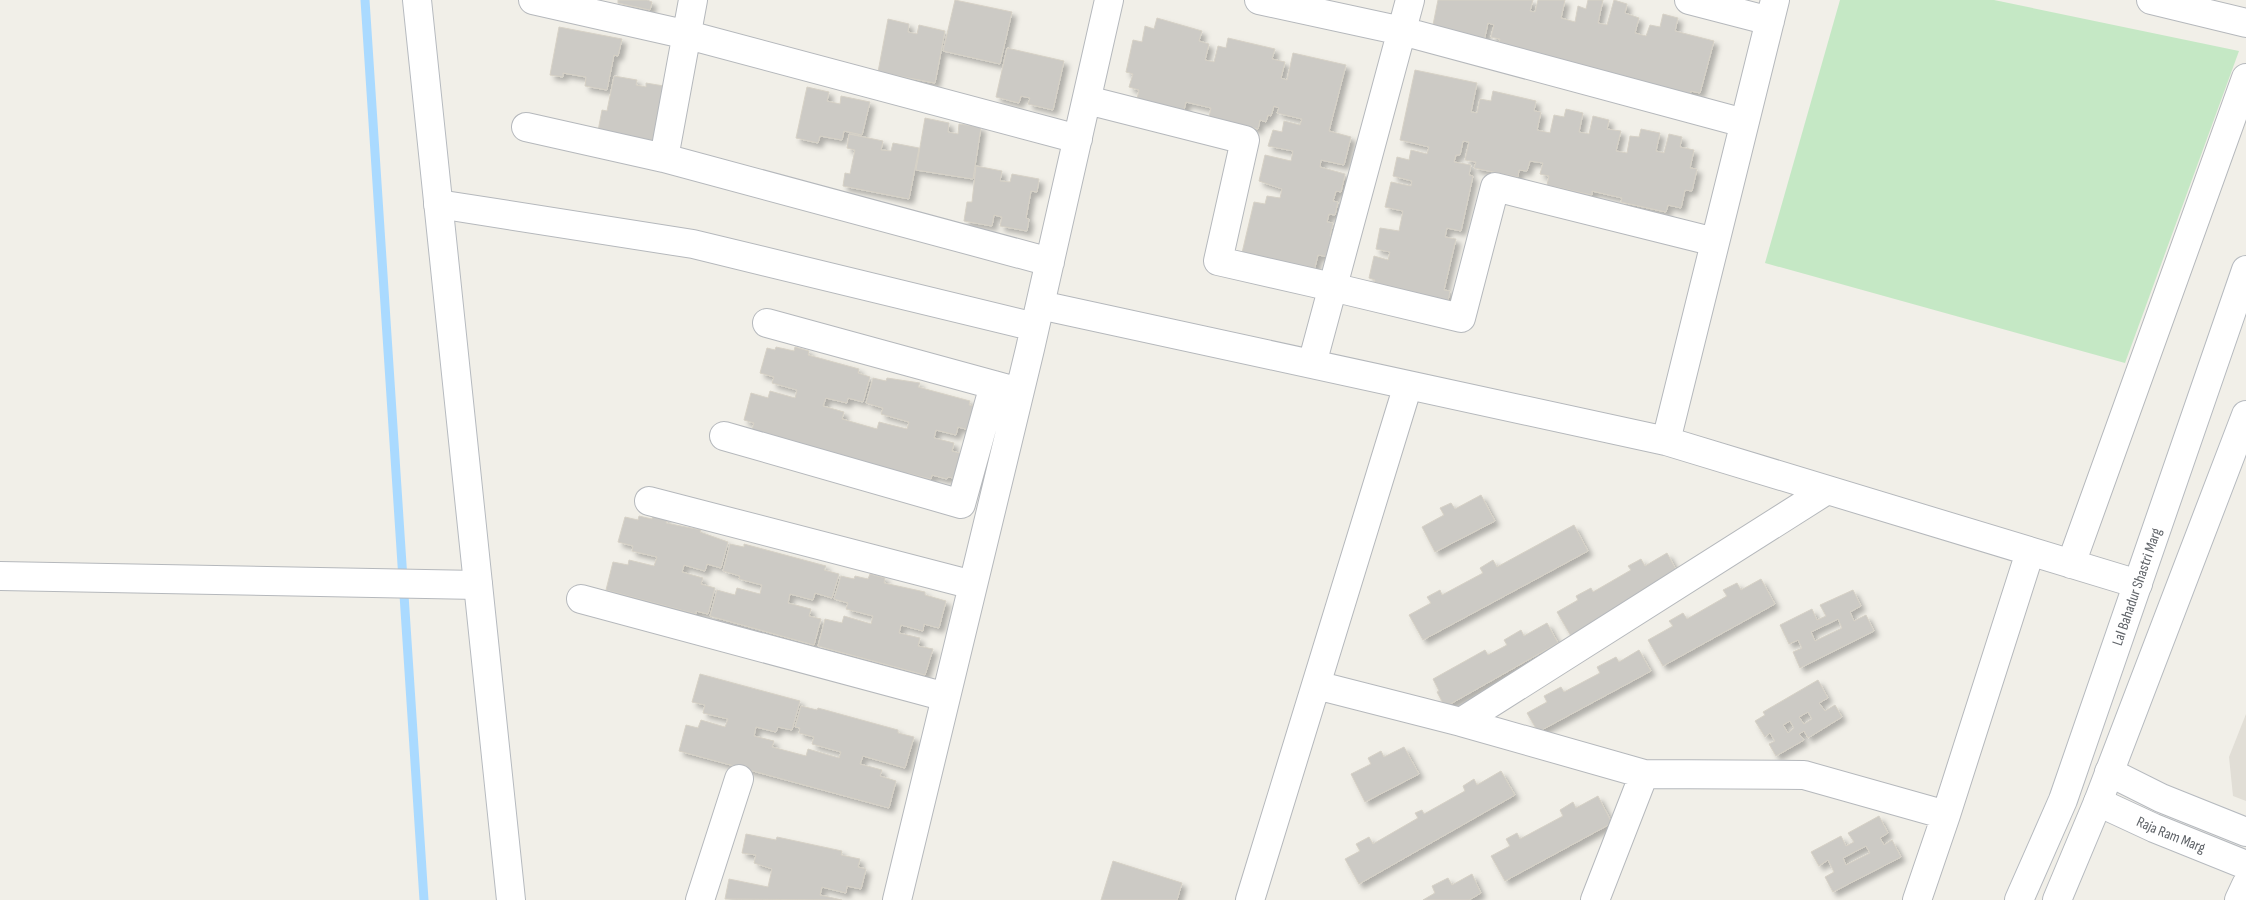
<svg xmlns="http://www.w3.org/2000/svg" width="2246" height="900" viewBox="0 0 2246 900" font-family="'Sofia Sans Condensed',sans-serif">
  <style>
    .education { fill: #e1ded6 }
    .green { fill: #c5e8c5 }
    .lines { fill: none; stroke-linecap: round; stroke-linejoin: round }
    .stream { stroke: #aadaff; stroke-width: 9 }
    .building { fill: #cccac5; stroke: #d6d1c6; fill-rule: evenodd; filter: url(#shadow) }
    .street-casing { stroke: #b5b8bc; stroke-width: 30 }
    .secondary-casing { stroke: #b6babf; stroke-width: 30 }
    .street { stroke: #fff; stroke-width: 28 }
    .secondary { stroke: #fff; stroke-width: 28 }
    .labels { text-anchor: middle; dominant-baseline: central; stroke-width: 5; stroke-linejoin: round; paint-order: stroke }
    .street-label { font-size: 15px; fill: #5f6368; stroke: #fff }
  </style>
  <defs>
    <filter id="shadow"><feDropShadow dx="4.5" dy="4.5" stdDeviation="2.5" flood-color="#0004"/></filter>
  </defs>
  <rect width="100%" height="100%" fill="#f1efe8"/>
  <!-- education -->
  <path class="education" d="M2246 714V801L2233 796 2229 757Z"/>
  <!-- green -->
  <path class="green" d="M1840 0H1994L2239 51 2125 363 1765 263Z"/>
  <g class="lines">
    <!-- stream -->
    <path class="stream" d="M365 0 424 900"/>
  </g>
  <!-- building -->
  <path class="building" d="M618 0H647L652 2 650 10 618 3Z
    M955 0 1012 12 1000 64 943 51Z
    M1438 0H1533L1530 11 1535 12 1538 0H1565L1561 18 1575 22 1578 6 1586 9 1588 0H1603L1598 23 1607 25 1614 0 1627 4 1625 13 1639 18 1635 33 1646 36 1650 25 1660 27 1663 14 1678 18 1675 31 1714 41 1700 93 1691 91 1689 99 1497 51 1500 39 1491 37 1494 25 1488 23 1484 41 1432 30Z
    M1157 18 1202 31 1199 41 1209 44 1205 60 1214 62 1218 46 1226 48 1228 38 1275 49 1272 59 1285 62 1281 78 1287 80 1293 53 1346 65 1329 131 1351 137 1344 165 1321 160 1320 167 1345 174 1341 192 1336 191 1333 201 1338 202 1335 215 1329 214 1327 222 1333 223 1330 236 1335 238 1330 257 1318 255 1313 275 1241 257 1254 202 1265 204 1267 196 1280 198 1282 189 1259 181 1265 155 1291 161 1293 151 1268 146 1273 130 1282 132 1284 121 1300 125 1302 119 1277 113 1279 108 1274 106 1271 116 1268 115 1266 122 1260 120 1258 129 1209 117 1211 108 1186 102 1184 110 1137 99 1139 90 1129 87 1133 74 1126 72 1133 40 1142 42 1145 26 1154 29Z
    M888 19 909 24 908 32 917 34 919 25 945 31 935 83 878 72Z
    M559 27 622 39 618 56 614 55 607 90 585 86 586 77 563 73V77L550 75Z
    M1007 48 1064 61 1053 110 1028 104 1030 98 1021 96 1019 103 996 97Z
    M1415 70 1477 83 1471 112 1477 113 1480 99 1491 101 1493 91 1536 101 1534 111 1541 112 1537 130 1550 133 1554 115 1564 117 1566 109 1583 113 1579 132 1589 134 1593 116 1609 120 1607 129 1621 131 1616 151 1627 153 1630 136 1639 137 1641 129 1660 133 1656 151 1664 153 1669 134 1682 137 1680 147 1694 150 1690 168 1697 169 1692 191 1685 190 1681 208 1668 205 1666 212 1621 202 1622 198 1592 191V195L1547 185 1549 176 1540 174 1543 163 1530 161 1527 171 1519 170 1518 177 1474 168 1476 162 1465 160 1469 142 1463 141 1460 155H1456L1454 162 1471 165 1469 175 1473 176 1461 231 1447 228 1445 237 1456 239 1444 290 1450 291 1447 306 1373 289 1375 280 1369 278 1374 256 1388 260 1390 252 1376 249 1380 228 1399 231 1403 211 1385 207 1391 182 1411 186 1412 181 1393 176 1397 157 1409 160 1411 150 1427 154 1429 147 1400 140Z
    M614 76 637 80 636 85 646 87V83L670 87 660 143 598 131 602 110 607 111Z
    M807 87 829 92 827 101 840 104 841 96 870 102 862 135 844 131 842 140 820 136 818 143 796 138Z
    M925 118 949 123 948 132 958 134 959 124 981 127 973 179 916 170Z
    M849 134 883 141 881 150 891 151 893 143 919 148 909 199 843 186 845 173 850 174 855 150 847 148Z
    M976 166 1002 171 1000 181 1010 182 1012 174 1039 179 1037 192 1031 191 1026 218 1029 219 1027 231 1000 226 1002 217 994 215 992 226 964 221 967 202H972Z
    M776 347 794 351 795 347 809 351 808 355 859 369 858 373 870 377 863 402 848 398 847 403 826 398 823 406 844 412 842 419 877 429 879 422 907 429 909 422 881 414 883 408 866 403 873 378 886 381 887 378 920 383 918 387 970 401 969 405 979 407 973 431 958 427 956 435 936 430 934 438 954 443 952 451 970 456 963 480 948 477 947 479 932 475 931 479 907 473 906 475 751 433 754 423 744 420 751 393 768 398 770 391 795 398 797 390 772 383 774 377 760 373 767 348 775 350Z
    M1481 495 1495 521 1435 552 1422 527 1444 515 1440 508 1451 503 1455 509Z
    M653 515 667 519 666 523 701 530 700 532 728 542 721 568 707 564 705 571 684 565 682 572 703 578 701 584 715 588 708 614 696 611V614L606 590 613 562 628 565 629 560 654 566 657 557 632 551 633 546 618 542 625 517 638 520 639 516 652 519Z
    M1574 525 1588 551 1423 640 1409 615 1431 603 1427 597 1440 590 1442 595 1483 573 1480 568 1493 560 1497 567Z
    M730 544 744 547V544L826 566 824 570 839 574 832 598 815 593 813 600 790 594 788 603 811 609 809 616 821 619 814 645 710 616 717 590 735 595 737 588 760 594 762 585 739 579 740 576 723 571Z
    M1667 553 1680 577 1572 638 1557 612 1578 600 1576 596 1591 588 1593 592 1631 570 1628 566 1641 559 1645 566Z
    M870 574 885 578 884 583 925 592V595L946 601 939 628 924 624 923 631 901 625 899 633 920 638 918 646 933 649 925 675 818 646 825 619 842 623 844 616 871 624 873 616 846 609 848 603 834 599 841 576 854 579 855 576 868 579Z
    M1761 579 1775 604 1663 666 1648 640 1673 626 1669 621 1683 613 1687 619 1727 596 1723 590 1737 583 1741 590Z
    M1853 590 1861 606 1850 612 1854 621 1866 615 1874 631 1800 668 1793 652 1802 648 1798 640 1789 644 1780 625 1812 609 1817 620 1826 616 1820 605ZM1838 619 1842 628 1815 641 1811 632Z
    M1547 623 1558 643 1445 707 1437 692 1439 691 1433 679 1485 650 1488 655 1507 645 1504 640 1521 630 1524 636Z
    M1639 650 1651 671 1538 732 1527 713 1547 702 1544 696 1561 687 1564 692 1600 673 1597 667 1616 657 1619 662Z
    M700 674 800 701 792 730 778 727 776 732 756 727 754 736 774 741 772 747 806 756 808 749 839 758 841 752 812 744 814 737 799 733 800 728 795 727 801 706 817 710 818 708 898 730V733L914 737 905 768 863 756 860 764 882 770 880 776 896 781 889 808 679 751 686 725 698 728 701 720 725 727 728 719 703 713 705 705 692 702Z
    M1818 680 1828 698 1819 703 1825 711 1835 705 1842 717 1808 738 1804 731 1799 734 1804 740 1776 756 1769 744 1775 741 1770 733 1765 737 1755 721 1765 715 1763 712ZM1808 712 1812 719 1804 724 1799 717ZM1790 721 1794 728 1788 733 1783 725Z
    M1404 747 1419 774 1365 802 1351 774 1371 764 1368 758 1381 751 1384 757Z
    M1501 771 1515 795 1359 884 1345 859 1360 851 1356 844 1369 837 1373 844 1418 818 1415 813 1422 810 1424 814 1465 791 1463 786 1474 779 1477 785Z
    M1598 796 1612 823 1505 881 1491 856 1510 846 1506 839 1517 833 1520 839 1563 816 1560 810 1573 802 1576 808Z
    M1879 816 1888 833 1880 838 1884 845 1892 840 1901 857 1833 892 1825 877 1834 872 1828 860 1819 866 1811 852 1841 836 1846 846 1854 842 1848 833ZM1866 846 1870 853 1846 865 1843 858Z
    M746 834 776 840 777 837 842 851 841 855 860 859 858 867 866 869 861 889 847 886 846 893 822 887 820 895 842 900 725 899 729 879 768 887 772 869 754 863 756 855 742 853Z
    M1113 861 1182 883 1177 900H1101Z
    M1472 874 1481 893 1469 900H1423L1435 893 1432 886 1448 878 1452 885Z"/>
  <g class="lines">
    <defs>
      <path id="street" d="M533 0 688 35 1078 139
        M1259 0 1402 31 1744 123
        M1689 0 1770 21
        M1775 0 1666 441 2138 584
        M2151 0 2246 23
        M1087 100 1245 140 1218 261 1332 287 1461 318 1495 187 1715 242
        M526 127 664 158 1050 262
        M664 158 693 0
        M438 204 693 244 1035 327
        M1040 305 1666 441
        M767 323 1012 390
        M1312 364 1410 0
        M724 436 961 504 994 385
        M649 501 973 585
        M2071 564 2246 78
        M0 576 478 585
        M581 599 946 697
        M1316 685 1461 722 1827 490
        M1461 722 1644 774 1804 775 1946 815
        M700 900 739 779
        M897 900 1030 349 1109 0
        M1250 900 1408 385
        M1595 900 1644 774
        M1917 900 1946 815 2030 552
        M2239 900 2246 885"/>
      <g id="secondary">
        <path d="M417 0 511 900"/>
        <path d="M2109 772 2161 798 2246 832"/>
        <path id="s1" d="M2098 802 2154 828 2246 865"/>
        <path id="s2" d="M2019 900 2063 800 2246 270"/>
        <path d="M2057 900 2098 802 2246 415"/>
      </g>
    </defs>
    <!-- street casing -->
    <use href="#street" class="street-casing"/>
    <!-- secondary casing -->
    <use href="#secondary" class="secondary-casing"/>
    <!-- street -->
    <use href="#street" class="street"/>
    <!-- secondary -->
    <use href="#secondary" class="secondary"/>
  </g>
  <g class="labels">
    <!-- street labels -->
    <g class="street-label">
      <text stroke="none"><textPath href="#s2" startOffset="335">Lal Bahadur Shastri Marg</textPath></text>
      <text stroke="none"><textPath href="#s1" startOffset="80">Raja Ram Marg</textPath></text>
    </g>
  </g>
</svg>
